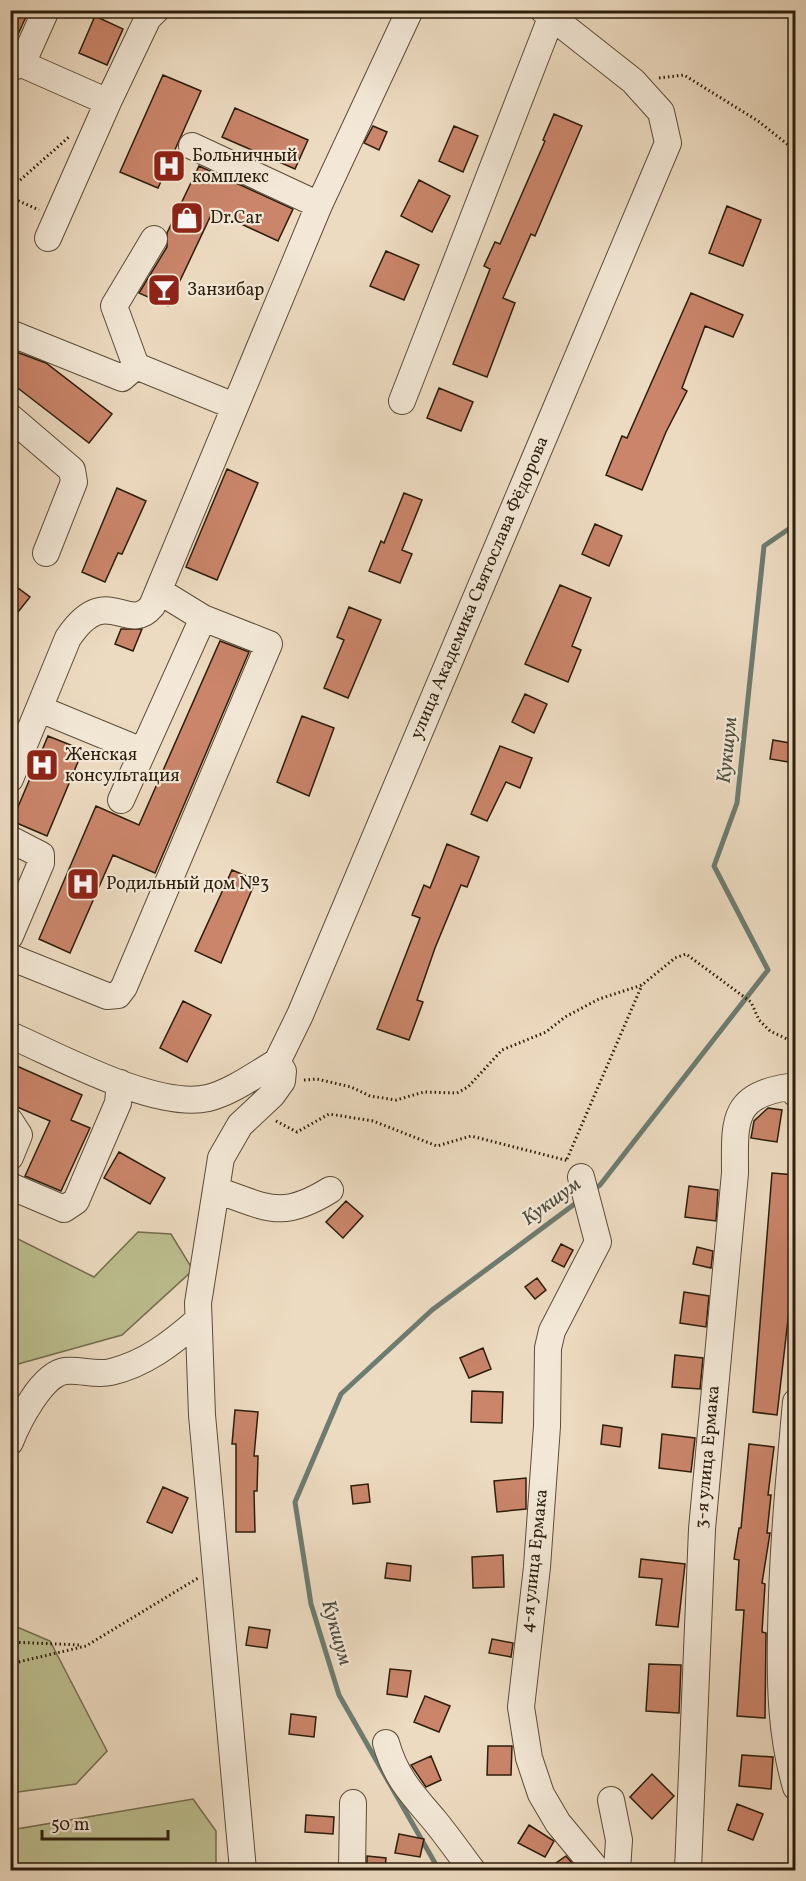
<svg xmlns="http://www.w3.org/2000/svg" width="806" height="1881" viewBox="0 0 806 1881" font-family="Vollkorn,serif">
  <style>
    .green { fill: #bdbf90; stroke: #746e4e; stroke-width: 1.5 }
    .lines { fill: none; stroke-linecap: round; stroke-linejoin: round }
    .stream { stroke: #6d7c70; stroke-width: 5 }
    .building { fill: #ca856a; stroke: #2c1e0c; stroke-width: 1.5 }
    .minor-casing { stroke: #5c4d39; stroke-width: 28 }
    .path { stroke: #2c1e0c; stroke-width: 3; stroke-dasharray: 1.5 3; stroke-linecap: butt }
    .minor { stroke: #f3e8d7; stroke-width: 26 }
    .labels { text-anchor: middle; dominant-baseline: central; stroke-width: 4.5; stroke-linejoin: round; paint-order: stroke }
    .poi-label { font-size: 18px; fill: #2c1e0c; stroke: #f3e8d7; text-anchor: start }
    .street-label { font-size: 18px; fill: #2c1e0c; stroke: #f3e8d7 }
    .water-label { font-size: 20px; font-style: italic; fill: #4d4d3e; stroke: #f3e8d7 }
  </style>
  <rect width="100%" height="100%" fill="#eddbc1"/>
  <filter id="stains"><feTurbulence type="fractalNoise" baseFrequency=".00333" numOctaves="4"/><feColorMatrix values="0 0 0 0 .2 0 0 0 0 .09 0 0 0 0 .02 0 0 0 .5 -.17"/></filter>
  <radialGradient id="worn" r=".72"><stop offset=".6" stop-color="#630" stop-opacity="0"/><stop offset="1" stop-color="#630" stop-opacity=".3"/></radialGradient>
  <!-- green -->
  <path class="green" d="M138 1232 171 1234 193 1270 122 1335 11 1366 10 1235 94 1277Z
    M10 1624 50 1641 107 1751 76 1784 11 1793Z
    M193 1799 216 1831V1870H11V1830Z"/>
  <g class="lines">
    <!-- stream -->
    <path class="stream" d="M592 1191 600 1185 768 970 714 866 737 803 764 546 796 524
      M439 1870 339 1695 311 1604 295 1502 341 1394 432 1310 580 1200"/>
  </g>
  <!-- building -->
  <path class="building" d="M10 10H29L10 52Z
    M95 16 123 29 107 65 79 53Z
    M163 75 201 91 158 188 120 172Z
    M235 108 308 140 295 169 222 137Z
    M554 114 582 126 535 236 531 234 503 298 515 303 487 377 453 364 490 269 484 266 495 242 500 244 545 141 543 140Z
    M373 126 387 132 379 150 364 143Z
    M454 126 478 136 463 172 439 161Z
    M199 166 293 209 278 241 213 211 168 306 139 293 167 247V233Z
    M419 180 450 196 432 232 401 216Z
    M727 206 761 220 743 266 709 253Z
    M386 251 419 265 404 300 370 286Z
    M691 293 743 315 733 337 705 326 682 388 687 391 666 432 642 490 606 475 622 436 627 438Z
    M11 350 46 363 112 414 89 443 10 382Z
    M439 388 473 402 461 431 427 418Z
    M227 469 258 483 217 580 186 567Z
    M117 488 146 501 122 554 118 553 105 582 82 572Z
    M404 493 422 500 402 550 412 554 400 583 369 571 381 541 384 543Z
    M595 524 622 536 609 566 582 554Z
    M10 582 30 597 10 622Z
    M560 585 591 598 572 646 581 650 568 682 525 664Z
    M349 607 381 620 348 698 324 688 344 640 337 637Z
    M121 629H142L133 651 115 644Z
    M220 641 249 652 155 873 113 855 70 953 39 939 96 806 139 825Z
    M525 694 547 704 534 733 512 722Z
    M302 716 334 728 309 796 277 782Z
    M48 736 83 750 47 836 12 821Z
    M773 740 795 744V763L770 759Z
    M500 746 532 758 520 788 506 782 487 821 471 814Z
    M447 844 479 857 467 887 461 885 435 948 417 1000 423 1002 409 1040 377 1029 420 918 412 915 424 885 430 888Z
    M232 870 256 880 221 963 195 951Z
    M183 1001 211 1015 187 1062 160 1048Z
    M10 1063 82 1095 71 1120 90 1128 61 1191 25 1176 50 1121 10 1104Z
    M768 1108 782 1110 777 1142 751 1138 754 1121Z
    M119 1152 165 1178 150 1204 104 1178Z
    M772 1173 795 1175V1295L794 1312 789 1311 777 1415 753 1412Z
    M689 1186 718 1190 716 1221 685 1217Z
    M346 1201 363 1216 343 1238 326 1222Z
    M561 1244 573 1250 564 1267 552 1261Z
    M697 1247 713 1251 711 1268 693 1264Z
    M537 1278 546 1290 535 1299 525 1287Z
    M684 1292 709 1296 706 1327 680 1323Z
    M483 1348 491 1369 469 1378 460 1358Z
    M675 1355 703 1358 700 1389 672 1387Z
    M472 1391 503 1392 502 1423 471 1422Z
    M235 1410 258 1412 254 1456H258L257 1491H254L255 1532H236V1444H232Z
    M603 1425 622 1428 620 1447 601 1444Z
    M662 1434 695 1438 691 1472 659 1468Z
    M749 1444 774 1447 768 1495H771L767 1533H770L762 1583 765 1584 762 1632 766 1633 765 1718 737 1716 744 1610H736L739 1560 734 1559 739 1528H741Z
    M526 1478V1509L497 1512 494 1481Z
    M368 1484 370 1502 353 1504 351 1486Z
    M163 1487 188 1498 172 1533 147 1522Z
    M503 1555 504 1587 473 1588 472 1557Z
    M641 1559 685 1564 678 1627 656 1625 662 1579 639 1577Z
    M387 1563 411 1566 410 1581 385 1578Z
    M249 1627 270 1630 267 1648 246 1645Z
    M492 1639 513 1643 511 1657 489 1653Z
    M649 1664 681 1665 679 1713 646 1711Z
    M390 1669 411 1671 407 1697 387 1694Z
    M425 1696 450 1706 439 1732 414 1722Z
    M291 1714 316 1717 314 1737 289 1734Z
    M488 1746H512L511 1775H487Z
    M742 1755 773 1757 771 1789 739 1786Z
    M431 1756 441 1780 426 1787 411 1765Z
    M652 1774 674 1796 652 1819 630 1797Z
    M737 1804 763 1814 753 1840 728 1830Z
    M306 1815 334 1817 333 1834 305 1832Z
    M529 1825 554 1841 545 1857 518 1843Z
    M399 1834 424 1839 420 1857 395 1853Z
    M367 1856 386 1858 385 1870H367Z
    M566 1856 578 1870H546Z"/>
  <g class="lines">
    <defs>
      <path id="minor" d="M22 64 46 10
        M10 68 22 64 108 102 148 18 156 10
        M192 146 319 205
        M48 238 108 102
        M10 333 122 378 136 366 234 406
        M136 366 114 306 154 239
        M402 401 551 18
        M10 417 72 470 74 482 46 553
        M40 709 142 751
        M10 779 68 638C107 580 127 636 152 606L319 205 410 10
        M121 800 203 618
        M10 839 41 855V863L10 936
        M10 957 107 996 118 995 124 987 269 644 203 618 159 591
        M10 1035C59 1056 156 1110 208 1098 232 1092 256 1074 277 1062
        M277 1062 300 1015 668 143 661 112 633 81 543 10
        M10 1121 19 1135 10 1157
        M581 1177 598 1242 552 1331 548 1348 547 1426 537 1567 521 1707 529 1758 541 1794 558 1823 597 1870
        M10 1186 64 1209 76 1201 118 1103 120 1083
        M216 1190C267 1207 280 1221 330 1190
        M796 1402C789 1479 782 1556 781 1634 780 1686 781 1736 796 1787
        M10 1442C18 1422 42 1374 65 1371 80 1369 95 1376 111 1372 145 1364 172 1343 197 1321
        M386 1743C396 1778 412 1794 435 1821 448 1837 460 1854 472 1870
        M611 1800 619 1840 617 1870
        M243 1870 202 1415 198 1303 221 1158 240 1125 272 1095 282 1081 283 1071 277 1062
        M352 1870 353 1803
        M688 1870 702 1529 735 1173C735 1124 730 1095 789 1087L796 1094"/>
    </defs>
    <!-- minor casing -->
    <use href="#minor" class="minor-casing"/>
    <!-- path -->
    <path class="path" d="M652 10 660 14 674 10
      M659 78 684 75 758 121 796 151
      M10 189 70 136
      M10 197 39 210
      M304 1080 317 1079 351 1087 370 1096 396 1100 424 1092 457 1093 468 1087 502 1050 546 1032 565 1017 599 999 642 985 675 958 686 954 751 1002 759 1020 770 1031 787 1039H796
      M276 1121 297 1132 329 1114 373 1121 437 1146 471 1136 569 1161
      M567 1159 642 985
      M10 1642 80 1645
      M10 1664 86 1646 198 1578
      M210 1870 222 1865"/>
    <!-- minor -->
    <use href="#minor" class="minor"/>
  </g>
  <!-- icons -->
  <defs>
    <symbol id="hospital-square" viewBox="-11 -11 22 22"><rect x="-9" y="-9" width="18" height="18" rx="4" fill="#8f2418" stroke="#f3e8d7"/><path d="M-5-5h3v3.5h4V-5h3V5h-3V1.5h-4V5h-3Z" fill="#fff"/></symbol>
    <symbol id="shop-square" viewBox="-11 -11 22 22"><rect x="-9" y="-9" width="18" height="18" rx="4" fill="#8f2418" stroke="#f3e8d7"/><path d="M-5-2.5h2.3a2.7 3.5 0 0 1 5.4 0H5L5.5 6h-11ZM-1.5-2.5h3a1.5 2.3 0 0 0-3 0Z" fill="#fff"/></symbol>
    <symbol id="bar-square" viewBox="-11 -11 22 22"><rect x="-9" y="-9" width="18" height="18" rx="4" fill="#8f2418" stroke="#f3e8d7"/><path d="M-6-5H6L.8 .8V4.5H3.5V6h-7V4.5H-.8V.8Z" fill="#fff"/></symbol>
  </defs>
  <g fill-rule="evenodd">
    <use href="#hospital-square" x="150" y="147" width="38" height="38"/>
    <use href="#shop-square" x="168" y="199" width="38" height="38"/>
    <use href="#bar-square" x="145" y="271" width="38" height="38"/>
    <use href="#hospital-square" x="23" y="746" width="38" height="38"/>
    <use href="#hospital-square" x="64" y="865" width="38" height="38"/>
  </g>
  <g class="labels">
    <!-- poi labels -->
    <g class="poi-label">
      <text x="192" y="156">Больничный<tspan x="192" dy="21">комплекс</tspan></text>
      <text x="210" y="218">Dr.Car</text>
      <text x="187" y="290">Занзибар</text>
      <text x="65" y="755">Женская<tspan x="65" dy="21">консультация</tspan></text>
      <text x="106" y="884">Родильный дом №3</text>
    </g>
    <!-- street labels -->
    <g class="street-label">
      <text transform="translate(480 588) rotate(-67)">улица Академика Святослава Фёдорова</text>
      <text transform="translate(708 1457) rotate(-85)">3-я улица Ермака</text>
      <text transform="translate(535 1561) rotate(-84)">4-я улица Ермака</text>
    </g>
    <!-- water labels -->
    <g class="water-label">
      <text transform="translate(728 750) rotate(-84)">Кукшум</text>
      <text transform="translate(552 1202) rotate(-36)">Кукшум</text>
      <text transform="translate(336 1633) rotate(74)">Кукшум</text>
    </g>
  </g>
  <!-- margin -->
  <rect width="806" height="1881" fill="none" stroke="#eddbc1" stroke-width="36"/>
  <rect x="12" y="12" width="782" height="1857" fill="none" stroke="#2c1e0c" stroke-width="3"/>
  <rect x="18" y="18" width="770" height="1845" fill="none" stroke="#2c1e0c" stroke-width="1.5"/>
  <!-- scale -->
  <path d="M42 1830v9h126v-9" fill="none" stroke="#2c1e0c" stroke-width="3"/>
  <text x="51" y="1830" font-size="18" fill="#2c1e0c" stroke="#f3e8d7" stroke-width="4.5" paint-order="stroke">50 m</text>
  <rect width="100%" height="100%" filter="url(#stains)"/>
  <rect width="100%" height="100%" fill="url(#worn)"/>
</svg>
